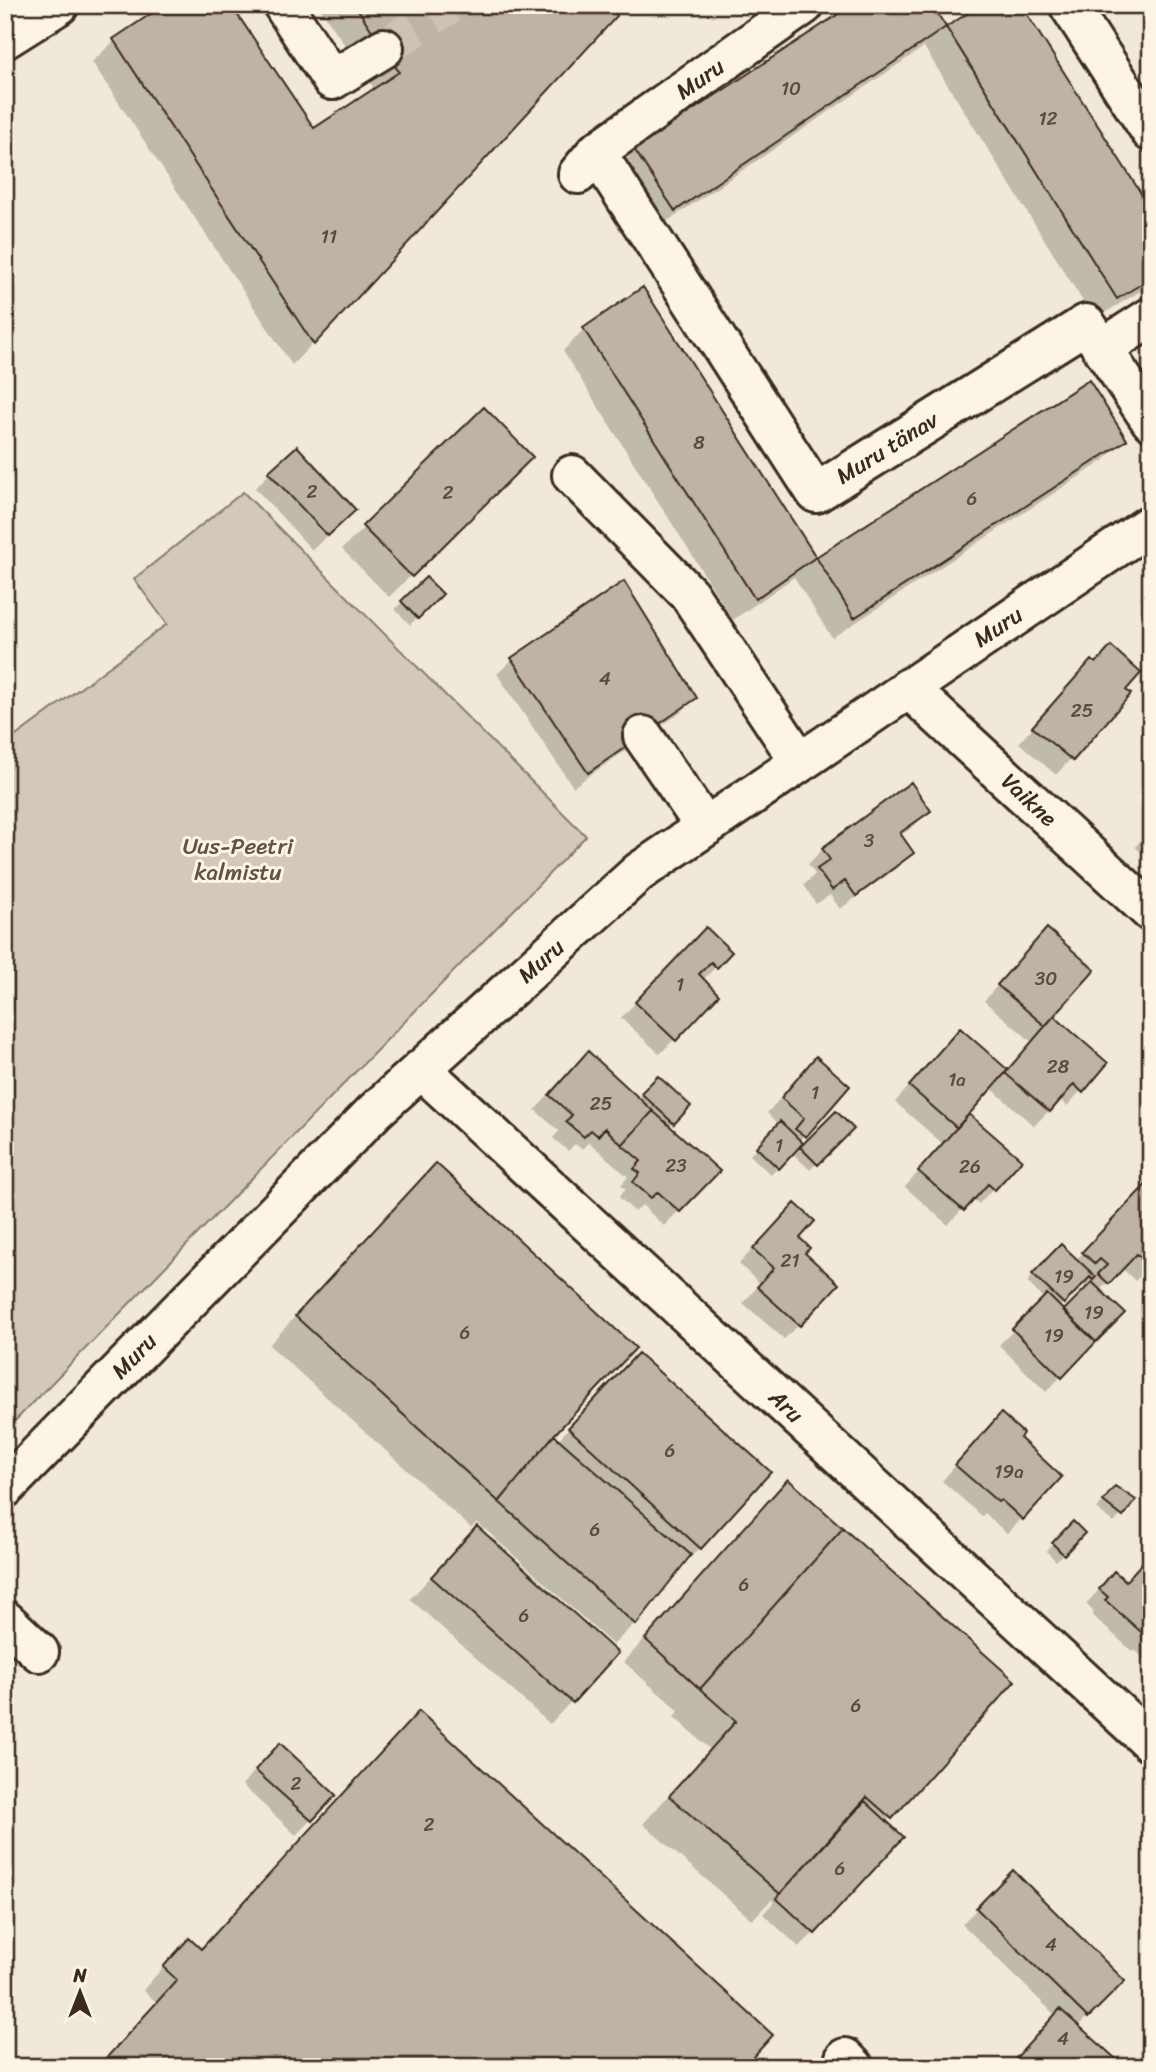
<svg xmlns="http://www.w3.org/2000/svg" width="1156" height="2072" viewBox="0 0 1156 2072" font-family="Sriracha,sans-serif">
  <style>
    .green { fill: #d2c9ba; stroke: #867a6c; stroke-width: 2 }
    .shadow { fill: #0003; fill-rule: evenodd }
    .building { fill: #beb3a4; stroke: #3b2a1e; stroke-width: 2 }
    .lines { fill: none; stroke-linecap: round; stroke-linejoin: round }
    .minor-tunnel { stroke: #ccc3b4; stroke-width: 38; stroke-dasharray: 38 19; stroke-linecap: butt }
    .minor-casing { stroke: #3b2a1e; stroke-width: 44 }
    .minor { stroke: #fcf5e5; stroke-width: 38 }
    .labels { text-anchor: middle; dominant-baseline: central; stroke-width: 6; stroke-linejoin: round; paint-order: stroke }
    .number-label { font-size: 19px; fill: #5c4c40 }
    .street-label { font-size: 23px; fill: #3b2a1e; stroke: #fcf5e5 }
    .park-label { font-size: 23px; fill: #615245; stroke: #fcf5e5 }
  </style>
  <rect width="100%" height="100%" fill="#f0e9d9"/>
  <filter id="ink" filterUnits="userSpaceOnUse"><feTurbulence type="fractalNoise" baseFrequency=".0143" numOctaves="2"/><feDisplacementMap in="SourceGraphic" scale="14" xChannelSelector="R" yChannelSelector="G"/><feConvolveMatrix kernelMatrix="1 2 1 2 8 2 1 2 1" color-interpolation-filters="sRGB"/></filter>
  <g filter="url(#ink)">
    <!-- green -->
    <path class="green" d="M243 492 586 836 5 1431V744L167 624 134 579Z"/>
    <!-- shadow -->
    <path class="shadow" d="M167 5 313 131 375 90 318 5H498L313 343 292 365 92 62 114 41Z
      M930 5 946 29 984 5 1151 212V285L1094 319 924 47 653 231 614 172 635 150Z
      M642 290 815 559 1089 382 1125 439 1103 461 832 638 794 577 733 620 563 351 584 329Z
      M484 409 531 457 389 597 342 549Z
      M270 473 339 525 312 550 255 488Z
      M426 579 441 594 410 625 395 609Z
      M624 583 695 698 680 713 573 787 497 674 512 660Z
      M1076 678 1128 694 1056 775 1019 743Z
      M910 784 929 811 914 826 900 836 912 853 897 868 840 909 830 895 816 904 804 885 815 874 808 864 823 849Z
      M1151 829V860L1135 847Z
      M691 944 730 952 703 980 717 995 660 1054 621 1018Z
      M1032 945 1052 1016 1106 1063 1067 1106 1060 1099 1034 1126 990 1087 966 1114 1019 1160 979 1204 972 1198 948 1225 905 1187 943 1144 895 1102 960 1030 1007 1071 1032 1042 984 1001Z
      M816 1059 847 1086 799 1141 804 1146 851 1129 810 1170 792 1153 771 1175 750 1155 779 1124 767 1113Z
      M573 1068 638 1098 658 1078 688 1106 669 1127 717 1171 664 1226 642 1205 635 1212 619 1197 626 1189 621 1185 628 1177 589 1142 582 1149 575 1144 568 1151 553 1138 559 1131 535 1110Z
      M1151 1182V1265L1135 1281 1122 1268 1099 1291 1122 1313 1046 1392 999 1345 1044 1299 1027 1282 1061 1247 1075 1261ZM1082 1283 1086 1288V1290L1064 1313 1058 1308Z
      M409 1193 551 1436 557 1441 617 1377 700 1548 678 1569 635 1623 613 1645 477 1522 471 1528 269 1345Z
      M780 1220 798 1238 799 1325 784 1339 743 1303 760 1284 739 1264Z
      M986 1430 1018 1438 1060 1477 1007 1534 985 1513 982 1516 942 1481Z
      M788 1481 1012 1681 886 1822 814 1933 799 1947 763 1914 774 1902 771 1900 752 1920 643 1824 710 1749 674 1717 679 1711 624 1662 766 1503ZM840 1824 843 1827 817 1855 815 1853Z
      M1108 1495 1133 1501 1114 1523 1097 1509Z
      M1073 1523 1082 1533 1056 1561 1046 1551Z
      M477 1528 616 1653 550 1724 410 1599Z
      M1114 1573 1125 1583 1151 1573V1658L1147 1662 1135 1650 1133 1652 1092 1615 1094 1612 1086 1604Z
      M419 1713 741 2067H98L157 2003 143 1990 168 1962 200 1950Z
      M265 1760 334 1796 296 1835 242 1785Z
      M1013 1872 1123 1981 1077 2027 1122 2067H1008L1056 2016 962 1924Z"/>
    <!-- building -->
    <path class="building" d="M164 5H231L314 128 399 72 355 5H610L617 16 314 345 113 39Z
      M852 5H932L946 27 675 211 634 149Z
      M981 5H1021L1151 209V278L1117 299 946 27Z
      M643 287 816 557 755 599 583 328Z
      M1089 380 1127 440 854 618 816 557Z
      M484 407 533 457 412 577 362 526Z
      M297 446 356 510 328 536 268 472Z
      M426 577 443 594 418 619 401 601Z
      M624 581 697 698 588 773 511 658Z
      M1111 646 1141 673 1126 690 1131 694 1073 761 1032 727 1091 660 1096 663Z
      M911 782 931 811 900 833 914 853 856 896 845 881 832 890 817 869 830 860 822 848Z
      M706 927 732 952 717 968 711 962 699 974 719 995 676 1041 635 1002Z
      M1047 928 1095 970 1045 1026 997 985Z
      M1054 1016 1108 1063 1083 1093 1074 1084 1050 1112 1005 1073Z
      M960 1028 1008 1070 957 1128 909 1086Z
      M588 1051 653 1111 622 1145 605 1128 598 1136 591 1130 584 1137 566 1122 572 1115 549 1095Z
      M816 1056 850 1086 806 1137 795 1129 804 1118 781 1098Z
      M658 1076 691 1106 674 1124 641 1093Z
      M653 1111 720 1171 680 1212 658 1192 651 1198 633 1182 640 1173 634 1169 641 1161 622 1145Z
      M836 1111 854 1129 818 1165 800 1147Z
      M969 1114 1022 1160 995 1190 988 1184 964 1211 918 1171Z
      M780 1121 803 1143 779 1169 756 1147Z
      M436 1163 636 1348 554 1435 499 1502 295 1316Z
      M1151 1179V1267L1137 1254 1109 1284 1098 1274 1107 1265 1100 1259 1095 1264 1082 1252Z
      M795 1203 815 1221 800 1238 810 1248 805 1253 839 1284 800 1326 757 1287 774 1268 753 1249Z
      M1061 1244 1096 1277 1093 1280 1090 1277 1064 1304 1032 1274Z
      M1092 1282 1125 1313 1096 1342 1063 1311Z
      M1047 1294 1096 1342 1062 1378 1012 1329Z
      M638 1353 771 1472 701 1549 568 1428Z
      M1001 1413 1023 1433 1020 1438 1062 1477 1023 1520 1001 1500 998 1502 955 1465Z
      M554 1435 691 1555 636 1625 499 1502Z
      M788 1479 843 1528 700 1689 645 1639Z
      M1115 1486 1136 1500 1123 1517 1103 1501Z
      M1073 1521 1085 1533 1064 1555 1052 1543Z
      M477 1526 618 1653 573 1703 431 1577Z
      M843 1528 1015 1681 892 1819 867 1797 780 1894 669 1796 736 1721 700 1689Z
      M1142 1563 1151 1571V1637L1149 1639 1105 1600 1108 1597 1099 1589 1114 1571 1126 1581Z
      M419 1711 773 2035 744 2067 99 2066 177 1980 163 1967 189 1938 201 1949Z
      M280 1743 336 1795 312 1821 255 1770Z
      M865 1801 904 1837 815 1934 776 1898Z
      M1013 1870 1125 1981 1088 2018 976 1908Z
      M1060 2009 1125 2067H1008Z"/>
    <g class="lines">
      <!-- minor-tunnel -->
      <path class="minor-tunnel" d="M384 48 449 5"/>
      <defs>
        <path id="minor" d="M283 5 332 80 384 48
          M1069 5 1151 132
          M5 39 59 5
          M596 152 804 5
          M578 174 596 152 816 493 1086 324 1151 421
          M1103 348 1151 317
          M572 475 689 594 800 762
          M908 688 1151 912
          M643 736 705 827
          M421 1069 1151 1743
          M5 1488 375 1111 639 872 1151 524
          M5 1620 39 1652
          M845 2058 854 2067"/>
      </defs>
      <!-- minor casing -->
      <use href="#minor" class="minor-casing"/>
      <!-- minor -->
      <use href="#minor" class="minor"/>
    </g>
  </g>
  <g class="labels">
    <!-- number labels -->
    <g class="number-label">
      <text x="791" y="88">10</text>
      <text x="1048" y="118">12</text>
      <text x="329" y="236">11</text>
      <text x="699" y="442">8</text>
      <text x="312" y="491">2</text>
      <text x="448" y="492">2</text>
      <text x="972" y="498">6</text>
      <text x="605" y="678">4</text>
      <text x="1082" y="710">25</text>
      <text x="869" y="840">3</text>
      <text x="1046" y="978">30</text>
      <text x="680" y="984">1</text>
      <text x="1058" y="1066">28</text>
      <text x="957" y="1079">1a</text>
      <text x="815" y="1092">1</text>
      <text x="601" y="1103">25</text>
      <text x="779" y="1145">1</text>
      <text x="676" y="1165">23</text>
      <text x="970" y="1166">26</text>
      <text x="790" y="1260">21</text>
      <text x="1064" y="1276">19</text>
      <text x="1094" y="1312">19</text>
      <text x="465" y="1332">6</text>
      <text x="1054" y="1335">19</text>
      <text x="670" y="1450">6</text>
      <text x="1009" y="1471">19a</text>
      <text x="595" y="1529">6</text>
      <text x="744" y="1584">6</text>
      <text x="524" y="1615">6</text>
      <text x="856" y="1705">6</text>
      <text x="296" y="1783">2</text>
      <text x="429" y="1824">2</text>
      <text x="840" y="1868">6</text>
      <text x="1051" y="1944">4</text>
      <text x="1063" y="2038">4</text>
    </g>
    <!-- street labels -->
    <g class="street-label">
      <text transform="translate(700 79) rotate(-35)">Muru</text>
      <text transform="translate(887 448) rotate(-32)">Muru tänav</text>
      <text transform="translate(998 627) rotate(-34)">Muru</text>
      <text transform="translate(1029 800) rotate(43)">Vaikne</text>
      <text transform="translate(541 961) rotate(-42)">Muru</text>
      <text transform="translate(134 1356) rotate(-46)">Muru</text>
      <text transform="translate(786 1406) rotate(43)">Aru</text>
    </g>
    <!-- park labels -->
    <g class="park-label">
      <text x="238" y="846">Uus-Peetri<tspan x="238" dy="26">kalmistu</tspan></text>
    </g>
  </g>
  <!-- margin -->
  <rect width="1156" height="2072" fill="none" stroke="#fcf5e5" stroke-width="28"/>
  <rect x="14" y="14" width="1128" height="2044" fill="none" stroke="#3b2a1e" stroke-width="2.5" filter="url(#ink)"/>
  <!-- north arrow -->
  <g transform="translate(80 1992)" stroke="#fcf5e5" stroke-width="5" paint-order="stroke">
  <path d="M0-5L12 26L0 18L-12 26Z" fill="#3b2a1e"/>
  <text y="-10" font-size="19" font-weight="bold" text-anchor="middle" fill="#3b2a1e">N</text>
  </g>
</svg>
